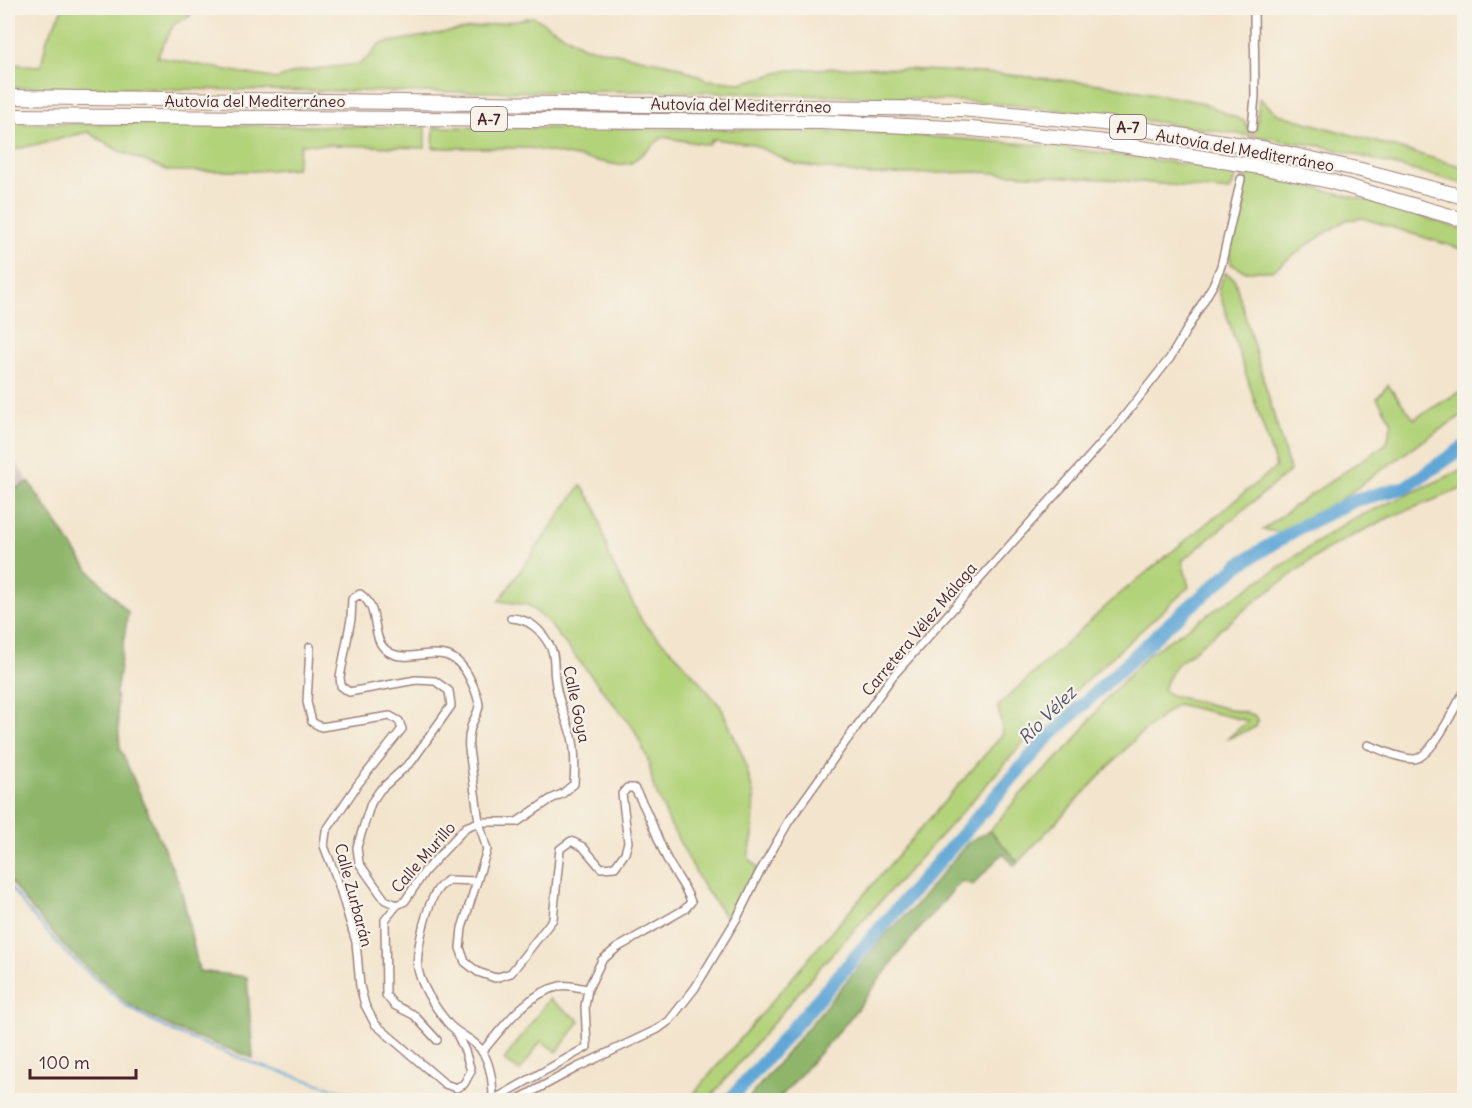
<svg xmlns="http://www.w3.org/2000/svg" width="1472" height="1108" viewBox="0 0 1472 1108" font-family="Delius,sans-serif">
  <style>
    .industrial { fill: #cec1b9 }
    .green { fill: #b3d37a; stroke: #7e7952; stroke-width: 1.5 }
    .forest { fill: #8eb56a; stroke: #6c6a4a; stroke-width: 1.5 }
    .lines { fill: none; stroke-linecap: round; stroke-linejoin: round }
    .stream { stroke: #61a7d6; stroke-width: 2 }
    .river { stroke: #61a7d6; stroke-width: 14 }
    .street-tunnel { stroke: #d1bdad; stroke-width: 7; stroke-dasharray: 7 3.5; stroke-linecap: butt }
    .street-casing { stroke: #9e827c; stroke-width: 10 }
    .highway-casing { stroke: #9e827c; stroke-width: 16 }
    .street { stroke: #fff; stroke-width: 7 }
    .highway { stroke: #fff; stroke-width: 14 }
    .labels { text-anchor: middle; dominant-baseline: central; stroke-width: 4.5; stroke-linejoin: round; paint-order: stroke }
    .shield { fill: #f7f3e8; stroke: #7e5f64; stroke-width: 1.5 }
    .shield-label { font-size: 15px; font-weight: bold; fill: #4a1f2b }
    .street-label { font-size: 16px; fill: #4a1f2b; stroke: #f7f3e8 }
    .water-label { font-size: 18px; font-style: italic; fill: #53556f; stroke: #f7f3e8 }
  </style>
  <rect width="100%" height="100%" fill="#f7f3e8"/>
  <filter id="ink" filterUnits="userSpaceOnUse"><feTurbulence type="fractalNoise" baseFrequency=".0167" numOctaves="2"/><feDisplacementMap in="SourceGraphic" scale="12" xChannelSelector="R" yChannelSelector="G"/><feConvolveMatrix kernelMatrix="1 2 1 2 8 2 1 2 1" color-interpolation-filters="sRGB"/></filter>
  <filter id="wash" filterUnits="userSpaceOnUse"><feTurbulence type="fractalNoise" baseFrequency=".008" numOctaves="4" result="noise"/><feDisplacementMap in="SourceGraphic" scale="24" xChannelSelector="R" yChannelSelector="G"/><feGaussianBlur stdDeviation="1.35" result="paint"/><feColorMatrix in="noise" values="0 0 0 0 0 0 0 0 0 0 0 0 0 0 0 0 0 1.4 0 .05"/><feComposite in="paint" operator="in"/></filter>
  <g filter="url(#wash)">
    <rect width="100%" height="100%" fill="#f3e5cd"/>
    <!-- industrial -->
    <path class="industrial" d="M8 451 29 482 8 492Z"/>
    <!-- green -->
    <path class="green" d="M63 8H189L190 16 174 24 157 57 276 79 299 71 359 64 370 56 379 44 534 17 582 46 674 65 708 80 741 83 789 70 863 67 1000 74 1100 84 1200 102 1246 122 1247 127 1256 129 1259 98 1278 114 1464 167V184L1327 147 1108 115 980 102 871 97 672 91 425 92 8 87V64L41 66 47 39Z
      M8 123 425 127V148L301 144 296 168 255 171H169L119 151 88 132 8 151Z
      M434 127 718 129 885 133 1050 146 1238 171 1230 191 1120 180 977 172 868 175 795 164 752 144 713 139 708 145 663 137 631 163 618 165 530 148H433Z
      M1248 172 1383 204 1464 230V250L1362 218 1346 220 1316 239 1272 271H1244L1231 264 1228 246Z
      M1225 273 1234 278 1290 471 1182 561 1189 587 1047 716 955 820 821 966 708 1100H688L827 937 1003 734 998 706 1115 598 1276 467 1218 288Z
      M1388 385 1414 419 1464 389V414L1421 442 1337 502 1280 532 1263 530 1294 506 1387 443 1392 422 1377 398Z
      M1464 469V488L1388 518 1327 549 1258 599 1175 666 1163 689 1170 695 1254 715 1258 720 1256 727 1227 739 1248 721 1177 704 1136 738 1018 862 990 831 1019 796 1071 745 1107 698 1150 653 1347 522Z
      M581 485 596 508 610 559 643 623 681 660 721 707 744 759 754 796 753 836 748 857 758 868 729 922 702 884 670 824 653 785 649 762 634 729 547 621 528 605 499 601Z
      M549 999 580 1021 557 1052 541 1041 520 1071 504 1060Z"/>
    <!-- forest -->
    <path class="forest" d="M29 482 86 567 128 612 116 693 120 748 181 888 199 971 247 977 253 1058 174 1029 129 1005 68 950 28 905 8 878V492Z
      M990 831 1018 862 1014 865 1003 853 973 885 961 881 904 947 847 1022 778 1100H747L886 934 915 906 969 841Z"/>
    <g class="lines">
      <!-- stream -->
      <path class="stream" d="M8 884 26 908 65 952 126 1006 173 1032 258 1065 372 1100"/>
      <!-- river -->
      <path class="river" d="M730 1100 1046 739 1168 625 1240 564 1298 528 1355 500 1406 487 1464 447"/>
    </g>
  </g>
  <g filter="url(#ink)">
    <g class="lines">
      <!-- street-tunnel -->
      <path class="street-tunnel" d="M1241 179 1252 128"/>
      <defs>
        <path id="street" d="M1252 128 1255 97 1254 8
          M310 647 307 702 312 722 321 727 390 716 399 721 402 729 358 784 326 831 324 846 337 879 356 942 360 986 365 1005 375 1024 445 1084 456 1088 464 1084 471 1071 465 1051 456 1032
          M1368 745C1383 750 1399 759 1414 759 1432 758 1455 706 1464 692
          M476 881 448 880C445 883 440 886 438 889 427 903 415 953 418 969 422 988 435 1007 447 1022 457 1035 472 1037 482 1051 491 1065 493 1084 493 1100
          M397 905 385 920 386 995 394 1005 414 1015 437 1040
          M482 1052C502 1028 527 993 560 986 568 984 579 988 588 989
          M493 1100 587 1047 585 1006 588 989 602 960 617 948 685 909 691 902C686 887 676 876 668 861 656 837 649 811 634 788H627L622 794 628 842 625 853 615 867 601 868 583 847 571 841 560 849 553 919 511 973 495 978 478 972 465 962 460 948 462 928 487 850 479 822 469 749C468 741 469 734 471 727 473 720 479 712 479 705 478 696 474 687 470 679 447 631 411 670 386 650 370 637 381 608 360 594L352 599 351 619 340 677 341 686 349 692 416 680 435 681 449 691 451 706 412 761 380 790 371 803 357 847 359 863 385 900 397 905 405 901 425 871 466 827 479 822H517L551 799 562 794 574 784C575 769 576 752 572 737 566 718 557 699 555 679 553 668 556 656 550 646 541 630 530 619 511 618
          M517 1100 578 1067 658 1029 669 1021 695 988 737 918 758 875 789 821 892 677 1115 428 1170 358 1213 285 1221 266 1241 179"/>
        <path id="highway" d="M8 97 962 109 1104 123 1267 149 1361 170 1464 197
          M8 116 821 122 971 129 1097 141 1260 167 1329 181 1464 220"/>
      </defs>
      <!-- street casing -->
      <use href="#street" class="street-casing"/>
      <!-- highway casing -->
      <use href="#highway" class="highway-casing"/>
      <!-- street -->
      <use href="#street" class="street"/>
      <!-- highway -->
      <use href="#highway" class="highway"/>
    </g>
  </g>
  <g class="labels">
    <!-- shield labels -->
    <g class="shield">
      <rect x="471" y="107" width="36" height="24" rx="4.5"/>
      <rect x="1110" y="115" width="36" height="24" rx="4.5"/>
    </g>
    <g class="shield-label">
      <text x="489" y="119">A-7</text>
      <text x="1128" y="127">A-7</text>
    </g>
    <!-- street labels -->
    <g class="street-label">
      <text x="255" y="101">Autovía del Mediterráneo</text>
      <text transform="translate(741 105) rotate(1)">Autovía del Mediterráneo</text>
      <text transform="translate(1245 150) rotate(10)">Autovía del Mediterráneo</text>
      <text transform="translate(919 629) rotate(-50)">Carretera Vélez Málaga</text>
      <text transform="translate(577 704) rotate(78)">Calle Goya</text>
      <text transform="translate(423 857) rotate(-49)">Calle Murillo</text>
      <text transform="translate(354 895) rotate(75)">Calle Zurbarán</text>
    </g>
    <!-- water labels -->
    <g class="water-label">
      <text transform="translate(1047 715) rotate(-45)">Río Vélez</text>
    </g>
  </g>
  <!-- margin -->
  <rect width="1472" height="1108" fill="none" stroke="#f7f3e8" stroke-width="30"/>
  <!-- scale -->
  <path d="M30 1069v9h106v-9" fill="none" stroke="#4a1f2b" stroke-width="3"/>
  <text x="39" y="1069" font-size="18" fill="#4a1f2b" stroke="#f7f3e8" stroke-width="4.5" paint-order="stroke">100 m</text>
</svg>
